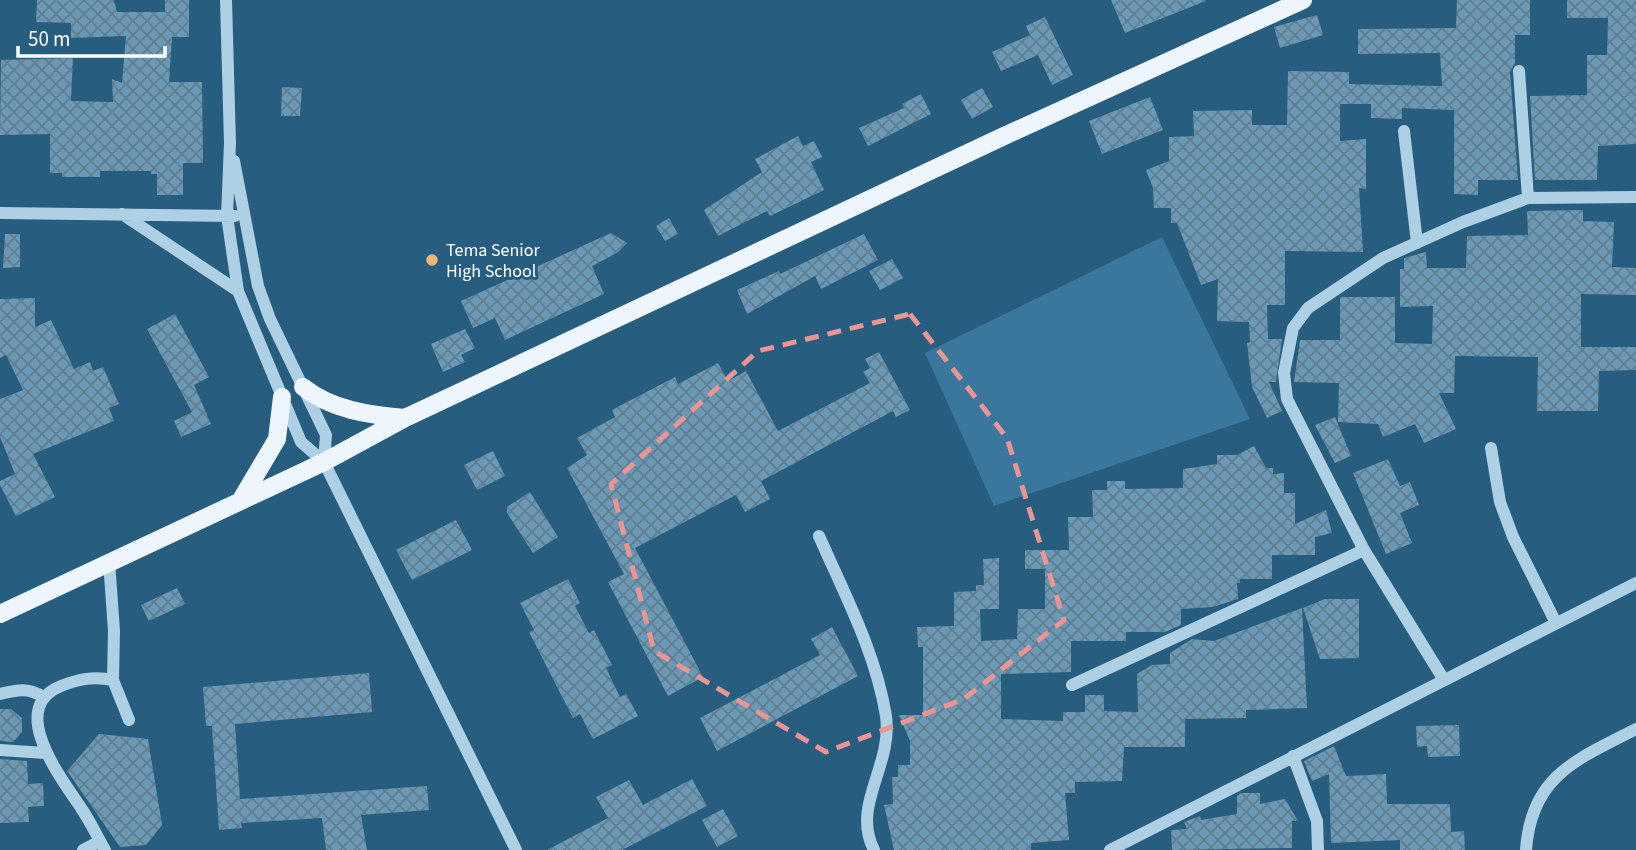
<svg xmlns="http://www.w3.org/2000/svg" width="1636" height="850" viewBox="0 0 1636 850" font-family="'Source Sans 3',sans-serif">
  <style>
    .pitch { fill: #3b779c }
    .building { fill: url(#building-cross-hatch) }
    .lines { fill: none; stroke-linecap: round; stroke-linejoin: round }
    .minor { stroke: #add0e5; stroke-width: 12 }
    .major { stroke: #eef6fd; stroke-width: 18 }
    .marked { fill: none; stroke: #ea9494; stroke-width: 5; stroke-dasharray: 14 9; stroke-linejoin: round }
    .poi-dot { fill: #edb573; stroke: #275d7f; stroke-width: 2.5 }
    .labels { text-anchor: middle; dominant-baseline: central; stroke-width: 6; stroke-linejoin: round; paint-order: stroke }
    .poi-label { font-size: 18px; fill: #fff; stroke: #275d7f; text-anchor: start }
  </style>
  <defs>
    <pattern id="building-cross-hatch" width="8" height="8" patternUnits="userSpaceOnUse" patternTransform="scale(1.75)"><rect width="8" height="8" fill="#6b99b5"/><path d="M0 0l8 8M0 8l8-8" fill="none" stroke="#607e90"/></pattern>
  </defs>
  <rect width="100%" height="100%" fill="#275d7f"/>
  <!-- pitch -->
  <path class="pitch" d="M1162 237 1250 419 994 506 925 353Z"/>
  <!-- building -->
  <path class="building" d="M37 0H114L117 12H165V0H189V37H172L169 82H202L203 163H183V195H157V174H151V171H100V177H62V173H50V134L0 135 1 60 73 58 71 101 113 102 112 79 122 83 126 36 71 38V23L36 22Z
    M1111 0H1205L1206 1 1125 33Z
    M1457 0H1530V35H1515V63L1510 72 1518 180H1478V195L1454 194V110L1402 108V119L1371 118V104H1340V141L1366 139V189L1359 188 1363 252 1285 251V305H1267L1268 339H1282L1276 382H1269L1282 411 1267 418 1252 387 1247 343 1250 342 1249 322 1217 321 1218 279 1201 285 1177 223H1171V208H1154L1153 188 1146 170 1169 161V137L1194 136 1193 111 1252 110V125H1287L1288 71 1349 72V84L1442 86 1440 53 1358 54V29L1456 28Z
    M1567 0H1636V144L1598 146 1597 180H1535L1530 96 1587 95V55H1607L1608 18H1567Z
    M1317 15 1323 35 1280 48 1274 27Z
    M1045 17 1073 75 1052 85 1038 55 1001 71 992 52 1030 35 1026 26Z
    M282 87 302 88 300 116H281Z
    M982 88 993 107 972 119 961 100Z
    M921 94 931 114 868 146 859 128 904 108 902 104Z
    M1150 97 1163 130 1102 154 1089 121Z
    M798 136 803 146 814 141 822 157 811 162 824 190 770 216 767 211 718 236 704 210 762 172 755 159Z
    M1583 210V221L1614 222 1612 267 1636 268V295L1581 294V347H1636V370L1599 371 1598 411H1537L1538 357 1455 356 1454 393H1439L1456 429 1424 443 1415 424 1383 437 1378 424 1338 422 1339 383 1294 382 1300 340H1340V297H1395V343L1432 344 1433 306 1400 307V269H1404V258L1426 252 1427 268H1466L1467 236 1528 235 1527 211Z
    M669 218 678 234 665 241 656 226Z
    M611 233 627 243 617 253 592 266 604 294 505 340 495 318 473 328 461 301Z
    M5 234H20V267L3 268Z
    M864 234 878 260 821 289 815 276 747 314 737 290 779 271 780 274Z
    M892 259 903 278 880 290 869 271Z
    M35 298V327L51 320 74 369 90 362 93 371 103 367 119 404 109 408 114 421 33 454 55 497 16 516 0 485V481L15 474 0 437V399L23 390 6 355 0 358V299Z
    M175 314 209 377 194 385 211 424 181 437 174 421 192 412 147 329Z
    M465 329 475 348 461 355 465 362 443 372 431 344Z
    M879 352 910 410 896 417 893 411 761 481 770 499 745 512 736 495 635 548 703 677 668 696 608 582 624 574 567 468 587 455 577 438 615 417 612 410 675 377 678 384 718 363 728 381 746 371 778 431 870 383 863 372 870 368 865 359Z
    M1335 417 1351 456 1335 463 1315 425Z
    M1254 446 1266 468H1273V474L1284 473V493H1295V524L1326 510 1332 533 1315 537V555H1272V579H1240V583H1237L1238 599 1213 607 1181 609V625L1165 632H1126V641H1071V672L1001 674V719L1063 721V712H1085V695H1104V711L1138 712 1137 674 1152 665 1170 664V653L1192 639 1214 641 1302 608 1307 708 1246 710V718L1185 719V747H1124L1122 781 1075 782V793H1065L1069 840 1031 843V850H894L884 805 893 804 892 777H898V765H910V741L899 715H923V647H918L917 627 954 626V592L976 591V585H984L983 559 999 558V609H980L981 641 1017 639 1018 609H1045V569H1025V550H1069L1068 517H1093L1092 490H1107V481H1125V489L1183 488V469L1217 464V455H1237Z
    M493 451 505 476 477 490 464 465Z
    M1388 459 1400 486 1410 482 1419 505 1400 513 1412 543 1386 554 1353 473Z
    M530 492 558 537 533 553 507 513V507Z
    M456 520 472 550 412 580 396 550Z
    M568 579 580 603 575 606 589 633 594 630 612 665 606 668 620 697 626 694 638 716 593 739 580 714 573 718 529 632 534 630 520 603Z
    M177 588 185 604 149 621 141 605Z
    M1325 599H1359V658L1320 659 1303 608Z
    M832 627 858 676 717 751 700 718 820 655 811 639Z
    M369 673 372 712 235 724 240 799 427 786 429 810 361 815 367 850H326L322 818 241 823 242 828 219 830 212 726H206L203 687Z
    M0 709H11L22 718V732L13 742 0 741Z
    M1459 725 1460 756 1428 757 1427 746 1417 747 1416 726Z
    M99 734 148 739 162 825 146 845 120 847 67 771Z
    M1334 746 1346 776 1386 774 1387 804H1450L1451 832 1464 831 1465 850H1400V840L1331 843 1329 774 1312 781 1304 761Z
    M0 759 27 761 28 784 43 783 44 806 28 807 29 822 0 823Z
    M692 779 707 806 622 850H547L608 818 596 797 629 780 643 805Z
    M1241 793H1260V804L1285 799 1298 821H1292V848L1172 850 1171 830 1187 829 1184 822 1200 816 1201 820 1237 814V796Z
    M723 809 738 836 717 847 702 820Z"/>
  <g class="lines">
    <!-- minor -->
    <path class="minor" d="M226 0 230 143 227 216 238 291 301 442 324 462 516 850
      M1519 71 1528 198
      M1404 131 1417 243
      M234 161 258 286 270 319 326 435 324 462
      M0 213 235 216
      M122 214 238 291
      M1491 448 1500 502 1513 537 1556 623
      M819 536C844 593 876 653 886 716 893 766 851 805 874 850
      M109 561 114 631 113 680 129 720
      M1444 680 1364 550 1287 399 1284 373 1293 328 1308 308 1383 258 1463 222 1528 198 1636 197
      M1072 685 1364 550
      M0 694C16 690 29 687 43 697
      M0 750 45 753
      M1293 756 1317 821 1318 850
      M83 850 100 841
      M105 850C97 836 90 821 81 808 62 779 6 708 61 686 79 679 93 676 113 680
      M1110 850 1636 583
      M1526 850C1531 776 1577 759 1636 729"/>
    <!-- major -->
    <path class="major" d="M303 387C332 410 369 415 405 418
      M242 498 277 439 282 397
      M0 614 324 462 405 418 1002 137 1303 0"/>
  </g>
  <!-- marked area -->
  <path class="marked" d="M910 314 1007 438 1064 620 964 699 826 752 654 651 611 484 758 351Z"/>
  <!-- markers -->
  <circle class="poi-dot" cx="432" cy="260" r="7"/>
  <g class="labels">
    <!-- poi labels -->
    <g class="poi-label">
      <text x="446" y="250">Tema Senior<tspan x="446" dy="21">High School</tspan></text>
    </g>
  </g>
  <!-- scale -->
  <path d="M18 46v10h147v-10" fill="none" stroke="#ffffff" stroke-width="3.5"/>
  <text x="28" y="46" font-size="21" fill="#ffffff" stroke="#275d7f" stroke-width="5" paint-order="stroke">50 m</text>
</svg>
